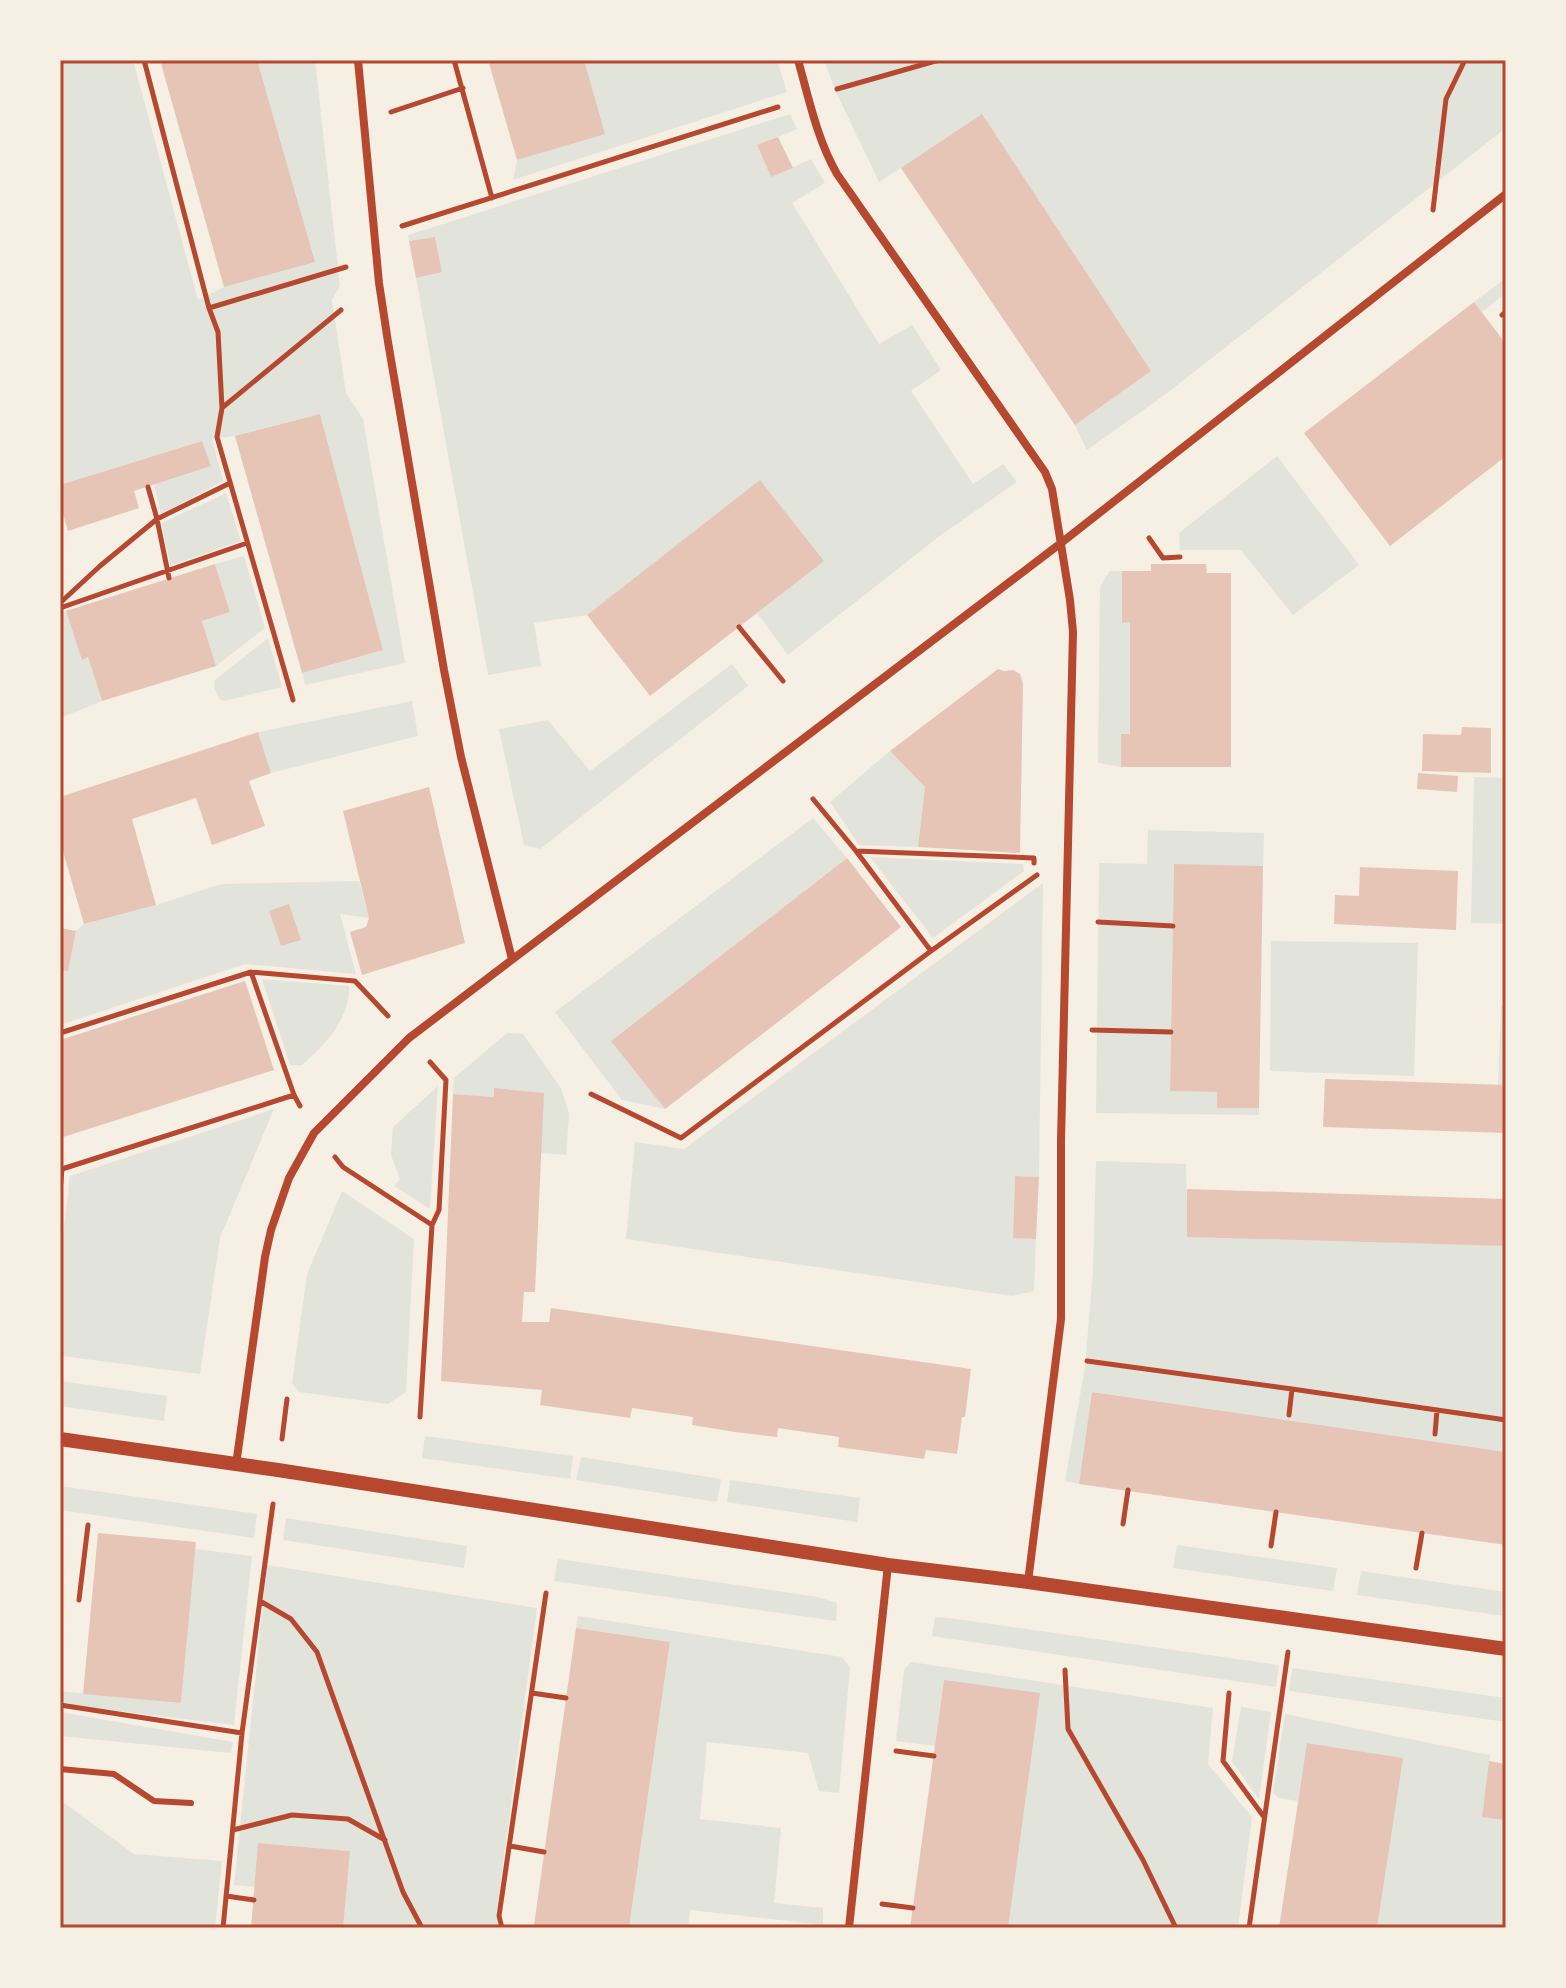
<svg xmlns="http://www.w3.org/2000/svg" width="1566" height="1988" viewBox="0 0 1566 1988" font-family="'Sofia Sans Condensed',sans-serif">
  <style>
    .green { fill: #e2e4dc }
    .building { fill: #e6c5b7 }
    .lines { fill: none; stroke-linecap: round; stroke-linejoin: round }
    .path { stroke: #b5482f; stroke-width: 5 }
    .service { stroke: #b5482f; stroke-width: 6 }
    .minor { stroke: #b5482f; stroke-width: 8 }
    .tertiary { stroke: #b5482f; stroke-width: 14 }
    .neatline { fill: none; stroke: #b5482f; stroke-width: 3 }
  </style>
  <rect width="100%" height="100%" fill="#f6efe4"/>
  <!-- green -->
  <path class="green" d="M60 60H133L198 300 224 287 314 262 257 60H315L340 286 332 300 346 393 363 419 405 663 305 685 302 673 383 650 320 414 235 436 212 439 223 481 161 514 154 484 211 466 202 441 60 485Z
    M584 60H777L787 92 513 180 517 160Z
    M824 60H1506V128L1166 394 1087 450 1075 425 901 168 879 182 835 90Z
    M790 114 797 129 757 146 771 177 811 159 825 183 792 203 879 344 912 325 941 370 911 391 973 484 1003 464 1017 482 941 535 788 655 757 613 823 561 760 481 587 615 534 623 541 666 488 675 416 278 442 272 435 237 409 241 408 235Z
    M1506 278V293L1482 312 1474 302Z
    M1277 456 1359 565 1293 615 1241 550H1180L1179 533Z
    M226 493 241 541 170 566 162 523Z
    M244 556 265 628 216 666 202 621 230 612 215 564Z
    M1110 571H1122V623L1130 622V734H1121V767L1098 763 1100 586Z
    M66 611 83 659 88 657 102 701 60 718V619Z
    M268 638 282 687 224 701 220 700 215 689 214 681Z
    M732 664 748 686 540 849 524 845 499 729 548 720 590 771Z
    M412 701 418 736 271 773 258 732Z
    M890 751 925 787 918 847 859 845 830 802Z
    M1474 777 1506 778V924L1471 923Z
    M813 818 847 858 612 1040 665 1109 622 1100 555 1012Z
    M1148 830 1264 833 1263 866 1174 865 1170 1091 1217 1092V1108H1259V1115L1096 1113 1099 863 1147 864Z
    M870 857 1023 864 1024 871 933 938Z
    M359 881 369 918 340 914 356 974 245 964 60 1025V970L68 971 76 931 84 924 156 905 221 884Z
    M1043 883 1039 1177 1015 1176 1013 1238 1036 1239 1034 1291 1012 1296 626 1239 635 1142 684 1149Z
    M1271 941 1418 943 1414 1076 1270 1071Z
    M262 979 349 986C350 1019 325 1045 302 1065H290Z
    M1501 1005H1506V1085H1498Z
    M507 1033 523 1034 561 1088 569 1113 566 1155 540 1153 543 1093 495 1089 494 1097 453 1094 454 1078Z
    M438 1086 430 1209 394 1186 400 1179 391 1155 393 1127Z
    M274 1109 220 1238 200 1374 62 1356 60 1354V1261L70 1176Z
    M1096 1161 1186 1164 1188 1237 1506 1246V1452L1093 1392 1079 1484 1065 1481 1085 1367 1093 1269Z
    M342 1191 414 1239 406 1392 388 1404 299 1392 292 1383 307 1274Z
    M60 1381 167 1396 164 1421 60 1406Z
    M425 1436 573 1456 570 1479 422 1458Z
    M581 1457 721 1479 717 1502 576 1480Z
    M730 1480 860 1498 857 1522 727 1502Z
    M60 1486 257 1514 254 1538 60 1510Z
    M286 1518 467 1546 464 1568 283 1540Z
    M1177 1545 1337 1568 1333 1591 1173 1568Z
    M195 1549 252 1556 234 1725 60 1704V1691L181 1703Z
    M558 1559 818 1597 837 1603 836 1621 554 1581Z
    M267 1565 537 1608 496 1916 498 1928H343L349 1851 259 1843 255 1887 234 1885Z
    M1361 1571 1506 1592 1504 1616 1357 1595Z
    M578 1616 842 1657 850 1667 839 1793 819 1791 808 1753 707 1742 700 1819 781 1828 774 1903 823 1908V1925L690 1910 688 1928H629L670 1642 576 1628Z
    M935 1617 949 1618 1279 1665 1276 1687 932 1636Z
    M911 1662 1213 1708 1208 1764 1252 1817 1238 1928H1008L944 1680 935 1746 896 1741 904 1670Z
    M1292 1668 1506 1698V1722L1289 1691Z
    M1241 1707 1271 1712 1259 1799 1232 1762Z
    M60 1712 233 1742 231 1753 60 1736Z
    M1285 1714 1490 1755 1482 1816 1506 1820V1928H1377L1402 1758 1308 1743 1298 1801 1279 1798 1273 1793Z
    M60 1800 134 1854 222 1861 215 1928H60Z"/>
  <!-- building -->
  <path class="building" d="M160 60H257L315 262 224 287Z
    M488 60H584L605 134 517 160Z
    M982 114 1151 371 1075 425 901 168Z
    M778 137 793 168 771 177 757 145Z
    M435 237 442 272 416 278 409 241Z
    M1474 302 1506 344V456L1390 546 1304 433Z
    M320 414 383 650 302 673 235 436Z
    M202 441 211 466 134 491 139 508 68 531 60 504V485Z
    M760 480 824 561 650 696 587 615Z
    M215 564 230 612 202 621 216 666 102 701 88 657 82 660 66 611Z
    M1151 564H1206L1207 573H1231V767H1121V734H1130V622L1122 623V571H1151Z
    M998 669 1004 671 1013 670 1020 674 1023 683 1020 853 918 847 925 787 890 751Z
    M1462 727 1491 728V773L1422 771 1423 734 1461 735Z
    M258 732 271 773 249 781 265 826 212 845 196 798 132 819 156 905 84 924 60 841V797Z
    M1418 773 1458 776 1457 792 1417 789Z
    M429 787 465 943 362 975 350 932 366 927 369 918 343 811Z
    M847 858 901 927 665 1109 611 1041Z
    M1174 864 1263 866 1259 1108H1217V1092L1170 1091Z
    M1360 867 1458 871 1456 930 1334 924 1335 895 1359 896Z
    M289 904 301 940 281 946 269 911Z
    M60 928 76 931 68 971 60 970Z
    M245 981 274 1070 60 1138V1040Z
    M1325 1079 1506 1085V1133L1323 1127Z
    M494 1088 544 1093 535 1292H524L522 1322H549L551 1308 971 1369 965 1417H962L957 1454 926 1450 924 1459 838 1447 839 1437 778 1428 777 1437 735 1432 692 1425 693 1417 632 1408 630 1418 540 1405 542 1390 441 1381 453 1094 494 1097Z
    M1015 1176 1039 1177 1036 1239 1013 1238Z
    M1187 1189 1506 1199V1246L1187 1237Z
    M1092 1392 1506 1452V1545L1079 1484Z
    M98 1533 196 1542 181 1703 83 1694Z
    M576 1628 670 1642 629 1928H554L534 1925Z
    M944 1680 1040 1693 1008 1928H910Z
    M1307 1743 1403 1758 1377 1928H1279Z
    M1489 1761 1506 1764V1820L1482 1817Z
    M258 1843 350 1851 343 1928H251Z"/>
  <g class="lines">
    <!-- path -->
    <path class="path" d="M144 60 209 308 218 332 222 408 217 437 293 700
      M454 60 492 198
      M837 89 939 60
      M391 112 463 88
      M1433 210 1446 99 1465 60
      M402 226 778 107
      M209 308 346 267
      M1502 315 1506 312
      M223 407 341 310
      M148 487 157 519 169 578
      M1149 538 1163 558 1180 557
      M60 603 100 566 157 519 230 483
      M60 608 247 543
      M739 627 783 681
      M813 799 856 851 931 951
      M856 851 1034 858V863
      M1098 922 1173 926
      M251 972 355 981 388 1016
      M1092 1030 1171 1032
      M60 1033 251 972 294 1095 300 1106
      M430 1062 446 1080 439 1210 432 1225
      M591 1094 681 1138 931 951 1037 875
      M335 1157 343 1167 432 1225 420 1417
      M60 1191 62 1169 294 1095
      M1087 1361 1292 1389 1506 1420
      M1289 1415 1292 1389
      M1435 1434 1437 1410
      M282 1439 287 1399
      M1123 1524 1128 1490
      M1271 1546 1276 1512
      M1416 1568 1422 1533
      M79 1600 88 1525
      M260 1601 291 1619 317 1652 403 1892 422 1928
      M1065 1670 1068 1729 1143 1860 1176 1928
      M532 1693 566 1698
      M1229 1693 1223 1761 1264 1817
      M60 1705 242 1733 273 1504
      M896 1751 934 1756
      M233 1830 292 1815 348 1819 385 1840
      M510 1846 544 1852
      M226 1896 254 1900
      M882 1904 913 1908
      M223 1928 242 1733
      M502 1928 499 1916 546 1593
      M1249 1928 1288 1652"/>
    <!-- service -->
    <path class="service" d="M60 1769 114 1774 154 1801 191 1803"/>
    <!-- minor -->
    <path class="minor" d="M358 60 379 283 388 342 444 670 461 757 512 959
      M798 60C809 99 817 139 837 174L1045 472 1052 489 1070 600 1073 632 1061 1141V1319L1028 1582
      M236 1465 265 1257 271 1230 289 1178 314 1133 409 1038 1061 543 1506 194
      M849 1928 888 1565"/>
    <!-- tertiary -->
    <path class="tertiary" d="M60 1439 278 1470 888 1565 1028 1582 1506 1649"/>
  </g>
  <!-- border -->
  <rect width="1566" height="1988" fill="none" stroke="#f6efe4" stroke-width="124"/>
  <rect x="62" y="62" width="1442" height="1864" class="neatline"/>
</svg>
